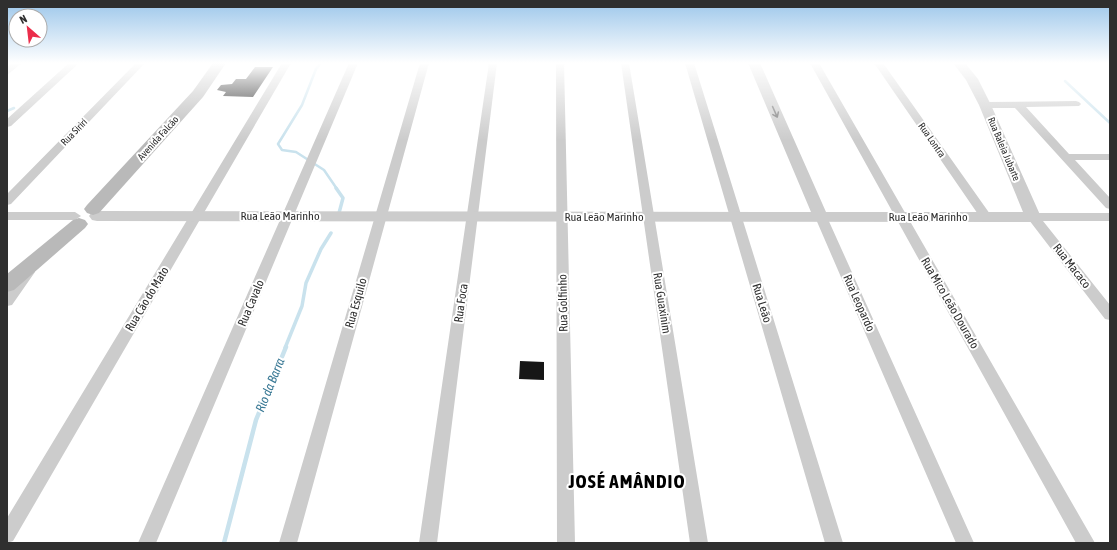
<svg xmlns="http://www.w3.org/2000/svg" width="1117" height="550" viewBox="0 0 1117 550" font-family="'Asap Condensed',sans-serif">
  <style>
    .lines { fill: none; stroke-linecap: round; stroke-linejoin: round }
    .stream-far2 { stroke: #c9e2ed; stroke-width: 2.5 }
    .stream-far1 { stroke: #c9e2ed; stroke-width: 3.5 }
    .stream { stroke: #c9e2ed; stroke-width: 4.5 }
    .building { fill: #161616 }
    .minor { fill: #ccc; fill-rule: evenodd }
    .tertiary { fill: #ccc; fill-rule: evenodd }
    .secondary { fill: #b9b9b9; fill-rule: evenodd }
    .oneway { stroke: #767676 }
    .labels { text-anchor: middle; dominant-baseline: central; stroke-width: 4; stroke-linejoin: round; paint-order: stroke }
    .far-street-label { font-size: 10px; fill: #2f2f2f; stroke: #fff }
    .street-label { font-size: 12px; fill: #2f2f2f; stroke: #fff }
    .water-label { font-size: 13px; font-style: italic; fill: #3a7995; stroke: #fff }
    .near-district-label { font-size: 19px; font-weight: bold; letter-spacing: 1px; fill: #000; stroke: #fff }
  </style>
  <rect width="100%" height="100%" fill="#fff"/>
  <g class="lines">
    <!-- stream-far2 -->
    <path class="stream-far2" d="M321 63 316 69 302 105 278 144 282 150 296 152 324 170 337 189
      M1065 81 1110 123
      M7 111 14 108"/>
    <!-- stream-far1 -->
    <path class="stream-far1" d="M336 188 343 198 339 213
      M285 348 302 306 306 283 321 249 331 233"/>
    <!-- stream -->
    <path class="stream" d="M224 543 256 420 286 347"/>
  </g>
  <!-- building -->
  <path class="building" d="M255 67H273L253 97 223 96 226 92 217 90 221 85 232 84 236 79H246Z
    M520 361 544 362V380L519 379Z"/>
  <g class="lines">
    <!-- minor -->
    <path class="minor" d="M12 63H22L7 75V67Z
      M69 63H79L11 126 7 127V119Z
      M136 63H145L11 204 7 205V194Z
      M282 63H291L13 541 7 543V518Z
      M349 63H358L156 543H138Z
      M420 63H429L297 543H279Z
      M489 63H497L437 543H419Z
      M556 63H564L575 543H557Z
      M621 63H629L708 543H690Z
      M685 63H694L843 543H825Z
      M810 63H819L1095 543H1076Z
      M874 63H883L990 214 992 217 990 220H982Z
      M1076 101 1079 102 1081 104 1079 106 1026 107 1069 154H1110V160H1075L1110 198V209L1106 208 1015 108H985L980 105 985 102Z
      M7 212H75L81 216 75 220H7Z
      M821 213 827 217 974 543H956L815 217Z
      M1033 213H1110V221H1043L1110 305V320L1105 319 1029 220 1027 217 1029 214Z
      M29 267 34 269 35 272 12 305 7 306V291L24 269Z"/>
    <!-- tertiary -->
    <path class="tertiary" d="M748 63H760L826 212H1023L979 105 966 80 953 63H965L978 79 991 105 1041 217 1038 221 1033 222 97 221 92 220 89 216 92 212 97 211 811 212Z"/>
    <!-- secondary -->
    <path class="secondary" d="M213 63H226L203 97 99 213 93 215 87 213 84 209 87 205 193 91Z
      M79 218 85 220 88 224 85 228 14 290 7 292V274L73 220Z"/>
  </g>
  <!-- one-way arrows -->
  <defs><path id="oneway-shaft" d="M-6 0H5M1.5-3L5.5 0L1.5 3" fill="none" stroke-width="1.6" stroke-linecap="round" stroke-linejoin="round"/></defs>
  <use class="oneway" href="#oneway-shaft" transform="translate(775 112) rotate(66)"/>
  <!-- sky -->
  <linearGradient id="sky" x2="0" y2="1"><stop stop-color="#9bc6ea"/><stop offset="0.45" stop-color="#fff"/><stop offset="1" stop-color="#fff" stop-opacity="0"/></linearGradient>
  <rect width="1117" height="140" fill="url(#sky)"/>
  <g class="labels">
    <!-- far-street labels -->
    <g class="far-street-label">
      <text transform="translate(74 132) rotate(-46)">Rua Siriri</text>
      <text transform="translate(158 138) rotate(-48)">Avenida Falcão</text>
      <text transform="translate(932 140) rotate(55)">Rua Lontra</text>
      <text transform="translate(1004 149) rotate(67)">Rua Baleia Jubarte</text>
    </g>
    <!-- street labels -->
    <g class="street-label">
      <text x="280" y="216">Rua Leão Marinho</text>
      <text x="604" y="217">Rua Leão Marinho</text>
      <text x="928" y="217">Rua Leão Marinho</text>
      <text transform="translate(1072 266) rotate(52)">Rua Macaco</text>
      <text transform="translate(147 299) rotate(-59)">Rua Cão do Mato</text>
      <text transform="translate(251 303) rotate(-67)">Rua Cavalo</text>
      <text transform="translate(356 303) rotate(-74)">Rua Esquilo</text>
      <text transform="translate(461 303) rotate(-82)">Rua Foca</text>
      <text transform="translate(563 303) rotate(-91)">Rua Golfinho</text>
      <text transform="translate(662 303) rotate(81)">Rua Guaxinim</text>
      <text transform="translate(762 303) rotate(73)">Rua Leão</text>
      <text transform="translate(859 303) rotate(66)">Rua Leopardo</text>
      <text transform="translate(950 303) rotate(60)">Rua Mico Leão Dourado</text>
    </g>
    <!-- water labels -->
    <g class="water-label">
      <text transform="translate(270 385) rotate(-68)">Rio da Barra</text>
    </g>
    <!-- near-district labels -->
    <g class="near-district-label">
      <text x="627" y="481">JOSÉ AMÂNDIO</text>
    </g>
  </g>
  <!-- border -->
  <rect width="1117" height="550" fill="none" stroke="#2f2f2f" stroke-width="16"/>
  <!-- north arrow -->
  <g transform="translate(28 28) rotate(332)"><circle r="19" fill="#ffffff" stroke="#acacac"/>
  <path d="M0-3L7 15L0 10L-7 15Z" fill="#eb2d4a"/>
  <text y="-6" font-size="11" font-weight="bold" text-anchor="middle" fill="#2f2f2f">N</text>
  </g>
</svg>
